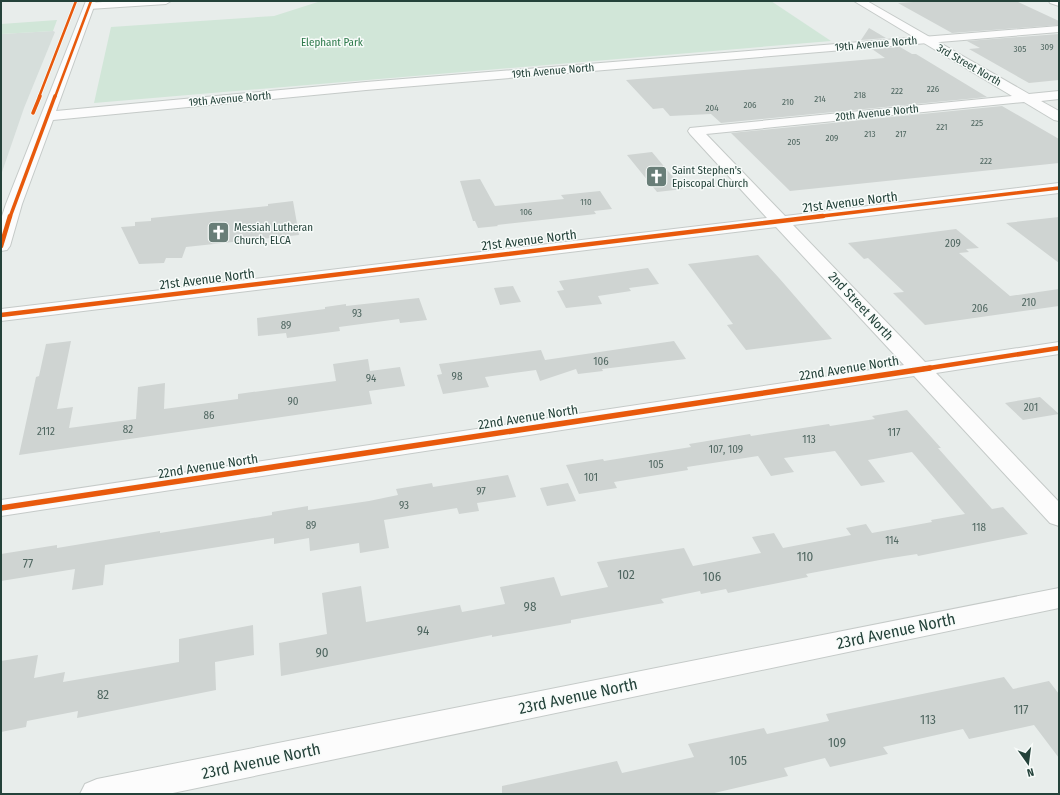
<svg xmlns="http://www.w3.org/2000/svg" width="1060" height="795" viewBox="0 0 1060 795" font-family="'Fira Sans Condensed',sans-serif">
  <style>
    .built { fill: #d6dedb }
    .green { fill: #d1e6d8 }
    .building { fill: #cfd4d2 }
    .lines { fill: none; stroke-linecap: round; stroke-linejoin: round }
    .minor-casing { stroke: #c5cac8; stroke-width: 2 }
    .tertiary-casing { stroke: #c5cac8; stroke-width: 2 }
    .minor { fill: #fcfcfc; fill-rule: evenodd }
    .tertiary { fill: #fcfcfc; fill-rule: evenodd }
    .cycleway-far3-casing { stroke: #f7fbf9; stroke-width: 4 }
    .cycleway-far2-casing { stroke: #f7fbf9; stroke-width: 5 }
    .cycleway-far1-casing { stroke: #f7fbf9; stroke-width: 6 }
    .cycleway-casing { stroke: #f7fbf9; stroke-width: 8 }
    .cycleway-far3 { stroke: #e8590c; stroke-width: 2.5 }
    .cycleway-far2 { stroke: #e8590c; stroke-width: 3.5 }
    .cycleway-far1 { stroke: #e8590c; stroke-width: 4.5 }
    .cycleway { stroke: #e8590c; stroke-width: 5.5 }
    .labels { text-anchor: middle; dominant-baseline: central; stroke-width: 3; stroke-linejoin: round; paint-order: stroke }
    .far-number-label { font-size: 9px; fill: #506761 }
    .far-park-label { font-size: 11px; fill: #2d7a4b; stroke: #f7fbf9 }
    .far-street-label { font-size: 11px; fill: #24423a; stroke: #f7fbf9 }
    .far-poi-label { font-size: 11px; fill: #24423a; stroke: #f7fbf9; text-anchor: start }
    .number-label { font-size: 11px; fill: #506761 }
    .street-label { font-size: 13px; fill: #24423a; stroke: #f7fbf9 }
    .near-number-label { font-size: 13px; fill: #506761 }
    .near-street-label { font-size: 16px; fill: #24423a; stroke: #f7fbf9 }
  </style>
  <rect width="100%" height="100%" fill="#e8edeb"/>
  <!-- built -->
  <path class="built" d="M53 31 55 32 24 108 1 175V34Z"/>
  <!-- green -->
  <path class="green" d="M321 1H771L831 41 94 103 111 27 274 16Z
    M57 20 53 31 1 34V24Z"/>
  <!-- building -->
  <path class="building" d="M928 1H1016L1059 21V25L952 33 898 3Z
    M869 28 886 38 861 40Z
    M1059 34V80L1029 83 969 49 980 48 967 41Z
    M900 47 912 54H916L987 97 721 123 711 114 670 116 663 108 653 109 626 80 885 58 872 49Z
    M1002 106 1059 139V163L790 191 731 133Z
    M652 152 683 189 657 192 627 155Z
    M480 179 495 206 564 199 561 195 600 191 612 209 594 211 596 214 497 225 498 226 478 228 475 221H473L460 181Z
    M293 201 299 235 186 247 182 258H166L164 263 139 264 121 227 135 226V222L151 221V218L268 206V204Z
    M1059 217V263L1006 223Z
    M956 229 979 248 966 249 969 252 959 253 1010 296 1059 289V306L925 325 893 293 904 292 868 258 864 259 848 243Z
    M758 255 779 278 832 339 746 350 727 325 733 324 688 264Z
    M648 268 659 284 629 288 631 291 598 296 602 304 566 308 557 291 564 290 559 281Z
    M513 286 521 302 500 305 494 288Z
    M419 298 427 320 400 323 399 319 339 327 340 331 287 338 286 333 258 336 257 318 325 309V307L346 304V306Z
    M71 341 57 409 73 407 69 428 136 419 138 387 165 383 164 409 238 399V394L336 381 333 364 368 359 370 371 400 367 405 386 369 391 372 404 19 455 36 377 39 376 46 344Z
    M674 341 686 359 602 369 603 371 578 374 576 369 540 381 536 370 485 377 489 387 443 394 437 375 442 374 439 364 541 350 545 360Z
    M1040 397 1059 414 1023 420 1005 403Z
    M907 410 941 448H938L992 509 1003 507 1028 534 918 556 917 554 885 559 806 574 808 577 728 593 726 589 701 594 700 591 661 599 664 603 571 620V623L492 637V635L281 676 279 643 327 634 322 593 361 586 366 622 460 605 462 612 505 604 500 587 554 577 561 596 608 587 597 562 684 548 693 566 761 553 752 537 774 533 783 548 851 535 846 528 866 524 872 533 932 522 931 520 965 514 912 452 868 460 885 482 861 486 835 451 784 458 794 472 771 476 758 456 687 467 688 470 614 482 617 488 579 494 566 465 603 459 604 461 691 447 689 444 750 434 751 436 829 424 830 426 875 419 872 416Z
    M508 475 516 497 477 503 479 511 459 514 457 508 384 520 389 548 360 553 359 543 310 551 309 538 274 544V538L105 565 103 585 72 590 75 569 1 581V554L57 545V548L160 531V533L272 515V512L308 506V510L369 501 398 495 396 489 432 483 433 487Z
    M568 483 576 501 547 506 540 488Z
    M253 625 254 655 215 662 216 690 77 718 78 711 27 721 26 727 1 732V661L38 655 34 678 65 672 63 682 179 662V639Z
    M1004 677 1013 689 1049 681 1059 694V758L1034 725 969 739 963 729 883 747 888 754 830 767 825 758 784 768 788 776 710 794H502V786L617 761 622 773 694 757 688 744 764 728 767 734 829 721 826 714Z"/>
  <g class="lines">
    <defs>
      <path id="minor" d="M116 1H171L166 4 89 9 84 6 89 3Z
        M854 1H867L1029 94 1059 91V99L1041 101 1059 111V121L1054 120 1024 102 706 134 785 216 1059 183V193L793 225 925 362 1059 342V354L936 373 1059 502V526L1050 523 914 376 1 516V500L904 365 776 227 1 321V309L767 218 690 134 688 131 690 128 1012 96Z
        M1049 1H1059V6L1050 3Z
        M1059 588V608L168 794H80L85 784 97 779Z"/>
      <path id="tertiary" d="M86 1H96L56 111 366 82 1059 26V32L366 90 53 120 22 204 10 246 7 250 1 251V219L6 204Z"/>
    </defs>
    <!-- minor casing -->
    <use href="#minor" class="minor-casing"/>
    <!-- tertiary casing -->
    <use href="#tertiary" class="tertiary-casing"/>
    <!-- minor -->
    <use href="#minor" class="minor"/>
    <!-- tertiary -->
    <use href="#tertiary" class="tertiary"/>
    <defs>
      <path id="cycleway-far3" d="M39 97 76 1
        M55 97 91 1"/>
      <path id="cycleway-far2" d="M33 113 40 96
        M10 217 55 96
        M814 217 1059 188"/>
      <path id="cycleway-far1" d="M1 246 10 216
        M1 315 823 216
        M923 369 1059 348"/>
      <path id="cycleway" d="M1 508 930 368"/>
    </defs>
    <!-- cycleway-far3 casing -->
    <use href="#cycleway-far3" class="cycleway-far3-casing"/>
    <!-- cycleway-far2 casing -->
    <use href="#cycleway-far2" class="cycleway-far2-casing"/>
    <!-- cycleway-far1 casing -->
    <use href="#cycleway-far1" class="cycleway-far1-casing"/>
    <!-- cycleway casing -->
    <use href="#cycleway" class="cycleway-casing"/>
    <!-- cycleway-far3 -->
    <use href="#cycleway-far3" class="cycleway-far3"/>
    <!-- cycleway-far2 -->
    <use href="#cycleway-far2" class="cycleway-far2"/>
    <!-- cycleway-far1 -->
    <use href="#cycleway-far1" class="cycleway-far1"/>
    <!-- cycleway -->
    <use href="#cycleway" class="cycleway"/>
  </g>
  <!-- icons -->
  <defs>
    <symbol id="church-square" viewBox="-11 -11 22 22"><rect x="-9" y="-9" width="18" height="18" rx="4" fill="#697e78" stroke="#f7fbf9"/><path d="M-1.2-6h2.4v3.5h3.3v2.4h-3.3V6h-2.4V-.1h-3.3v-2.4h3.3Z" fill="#fff"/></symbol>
  </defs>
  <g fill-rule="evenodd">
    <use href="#church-square" x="644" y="164" width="25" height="25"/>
    <use href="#church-square" x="206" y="220" width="25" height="25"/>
  </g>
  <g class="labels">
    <!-- far-number labels -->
    <g class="far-number-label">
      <text x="1047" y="47">309</text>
      <text x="1020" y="49">305</text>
      <text x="933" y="89">226</text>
      <text x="897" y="91">222</text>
      <text x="860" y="95">218</text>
      <text x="820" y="99">214</text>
      <text x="788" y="102">210</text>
      <text x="750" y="105">206</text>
      <text x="712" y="108">204</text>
      <text x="977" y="123">225</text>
      <text x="942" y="127">221</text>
      <text x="870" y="134">213</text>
      <text x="901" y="134">217</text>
      <text x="832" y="138">209</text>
      <text x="794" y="142">205</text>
      <text x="986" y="161">222</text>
      <text x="586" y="202">110</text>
      <text x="526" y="212">106</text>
    </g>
    <!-- far-park labels -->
    <g class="far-park-label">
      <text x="332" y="42">Elephant Park</text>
    </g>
    <!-- far-street labels -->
    <g class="far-street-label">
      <text transform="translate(876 44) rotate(-5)">19th Avenue North</text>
      <text transform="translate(969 65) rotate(30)">3rd Street North</text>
      <text transform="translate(553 71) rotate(-5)">19th Avenue North</text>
      <text transform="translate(230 99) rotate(-5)">19th Avenue North</text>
      <text transform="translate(877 113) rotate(-6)">20th Avenue North</text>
    </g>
    <!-- far-poi labels -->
    <g class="far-poi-label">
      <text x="672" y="170">Saint Stephen's<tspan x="672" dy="13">Episcopal Church</tspan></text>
      <text x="234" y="227">Messiah Lutheran<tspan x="234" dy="13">Church, ELCA</tspan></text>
    </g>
    <!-- number labels -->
    <g class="number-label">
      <text x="953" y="243">209</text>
      <text x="1029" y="302">210</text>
      <text x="980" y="308">206</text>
      <text x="357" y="313">93</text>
      <text x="286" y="325">89</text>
      <text x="601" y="361">106</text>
      <text x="457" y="376">98</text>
      <text x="371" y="378">94</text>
      <text x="293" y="401">90</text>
      <text x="1031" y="407">201</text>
      <text x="209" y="415">86</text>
      <text x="128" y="429">82</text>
      <text x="46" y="431">2112</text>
      <text x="894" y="432">117</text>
      <text x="809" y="439">113</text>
      <text x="726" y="449">107, 109</text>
      <text x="656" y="464">105</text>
      <text x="591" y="477">101</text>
      <text x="481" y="491">97</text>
      <text x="404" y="505">93</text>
      <text x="311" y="525">89</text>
      <text x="979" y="527">118</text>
      <text x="892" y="540">114</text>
    </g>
    <!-- street labels -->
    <g class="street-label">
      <text transform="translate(850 202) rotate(-7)">21st Avenue North</text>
      <text transform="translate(529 240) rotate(-7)">21st Avenue North</text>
      <text transform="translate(207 279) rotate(-7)">21st Avenue North</text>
      <text transform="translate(861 306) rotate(47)">2nd Street North</text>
      <text transform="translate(849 368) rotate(-9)">22nd Avenue North</text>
      <text transform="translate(528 417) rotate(-9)">22nd Avenue North</text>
      <text transform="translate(208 466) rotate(-9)">22nd Avenue North</text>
    </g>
    <!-- near-number labels -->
    <g class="near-number-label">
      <text x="805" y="556">110</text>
      <text x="28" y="563">77</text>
      <text x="626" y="574">102</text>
      <text x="712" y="576">106</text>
      <text x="530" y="606">98</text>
      <text x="423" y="630">94</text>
      <text x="322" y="652">90</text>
      <text x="103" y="694">82</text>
      <text x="1021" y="709">117</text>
      <text x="928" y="719">113</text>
      <text x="837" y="742">109</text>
      <text x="738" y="760">105</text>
    </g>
    <!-- near-street labels -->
    <g class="near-street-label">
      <text transform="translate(896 631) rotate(-12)">23rd Avenue North</text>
      <text transform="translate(578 696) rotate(-12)">23rd Avenue North</text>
      <text transform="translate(261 761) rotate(-12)">23rd Avenue North</text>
    </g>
  </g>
  <!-- border -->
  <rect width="1060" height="795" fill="none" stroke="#24423a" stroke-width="4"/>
  <!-- north arrow -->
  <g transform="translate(1028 763) rotate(166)" stroke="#f7fbf9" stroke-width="3" paint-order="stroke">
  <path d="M0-3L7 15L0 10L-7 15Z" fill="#24423a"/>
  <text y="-6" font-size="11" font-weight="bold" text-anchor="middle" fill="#24423a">N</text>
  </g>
</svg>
